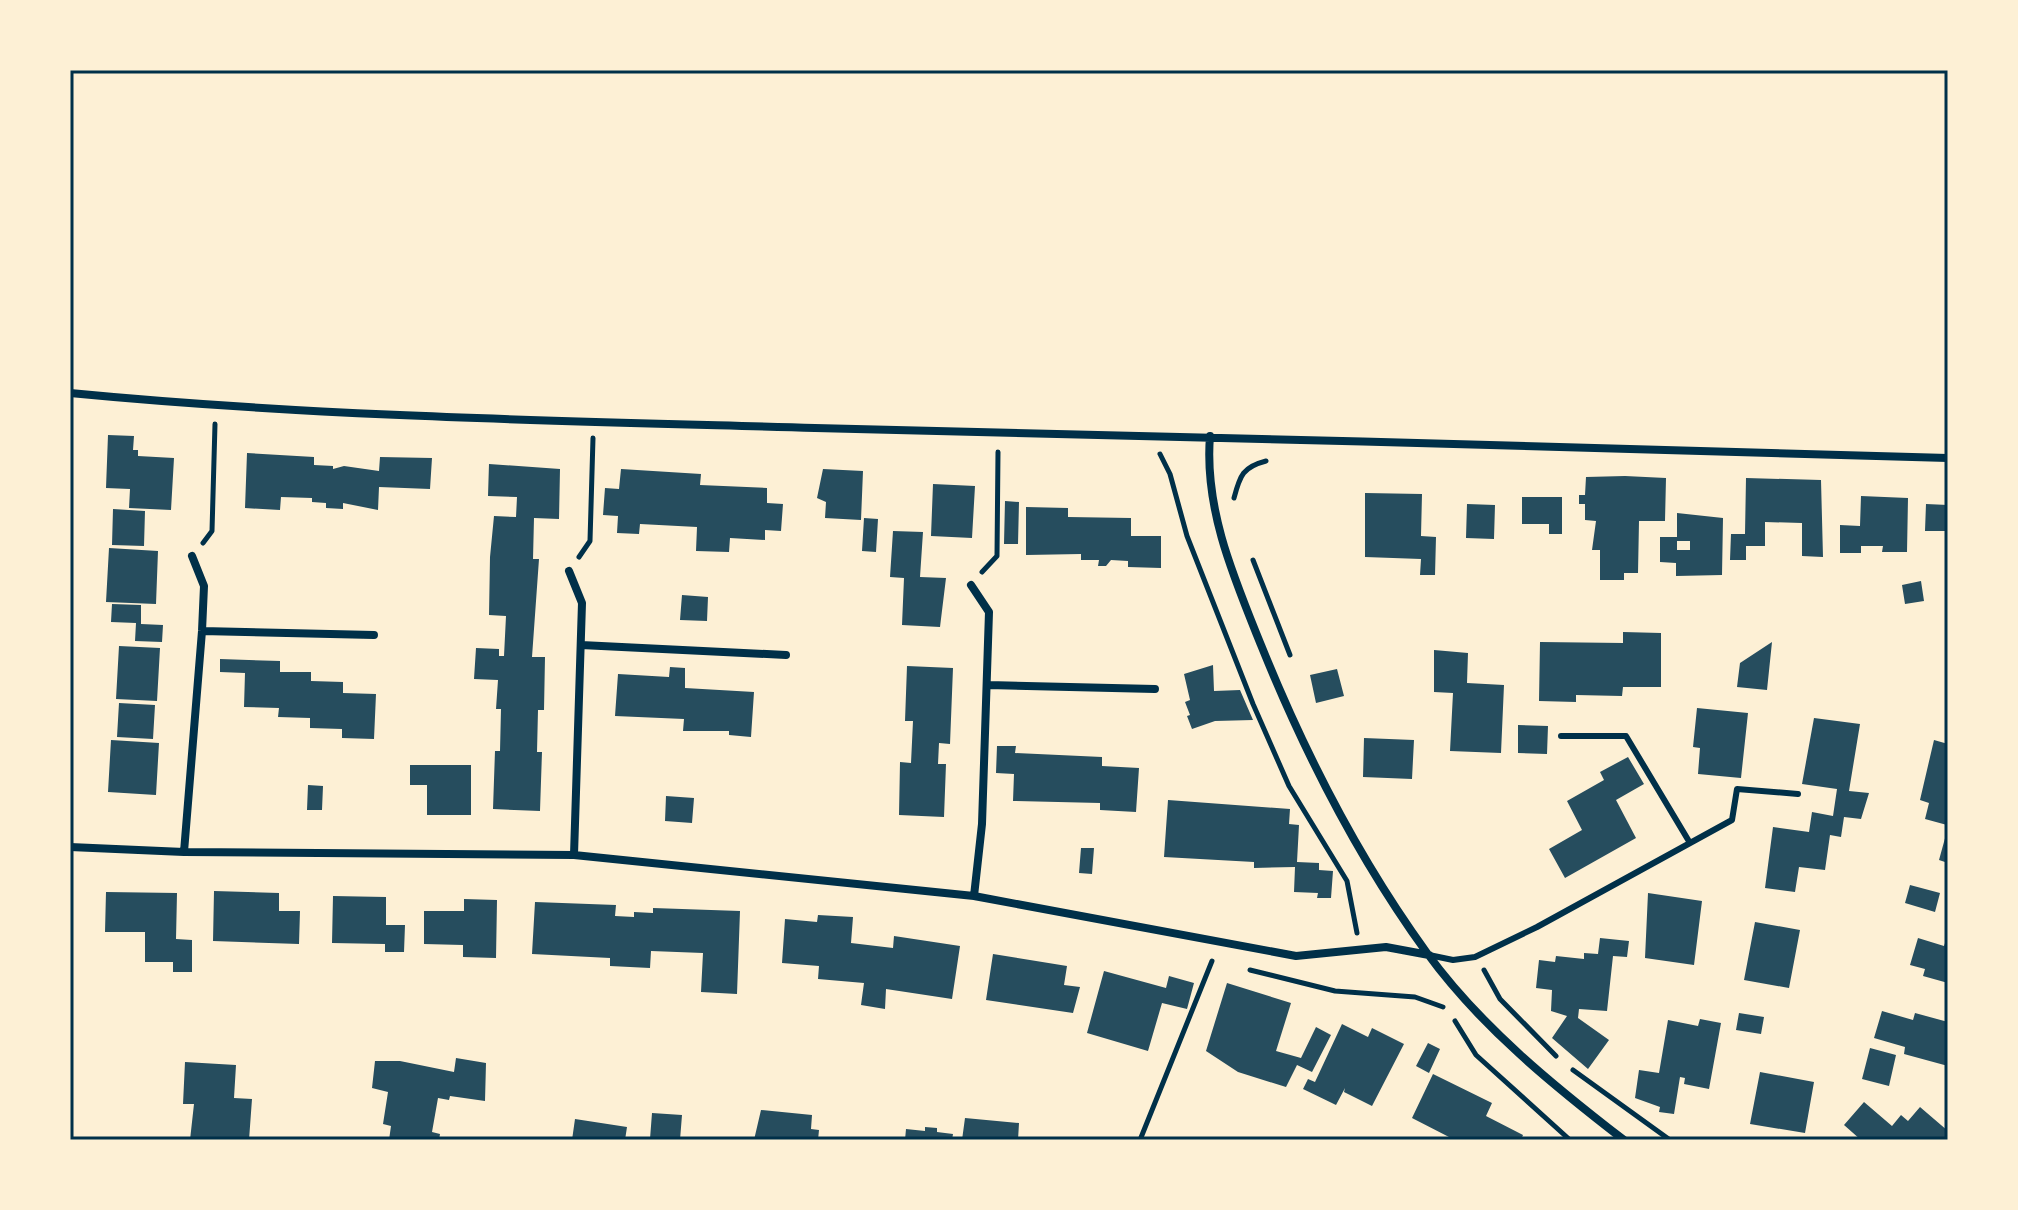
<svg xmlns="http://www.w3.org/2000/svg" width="2018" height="1210" viewBox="0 0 2018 1210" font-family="Mulish,sans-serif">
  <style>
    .building { fill: #264d5e; fill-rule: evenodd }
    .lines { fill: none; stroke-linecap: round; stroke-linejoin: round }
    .path { stroke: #003049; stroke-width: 5 }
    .service { stroke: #003049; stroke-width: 6 }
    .minor { stroke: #003049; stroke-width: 8 }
    .neatline { fill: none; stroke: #003049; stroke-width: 3 }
  </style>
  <rect width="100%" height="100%" fill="#fdf0d5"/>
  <!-- building -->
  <path class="building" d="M108 435 134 436 133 450H138V456L174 458 171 510 129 508 130 489 106 488Z
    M247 453 314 457V465L333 466V469L344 466 379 471 380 457 432 458 430 489 379 487 378 510 343 503V509L326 508V503L312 502V498L281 497 280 510 245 508Z
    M489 464 560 469 559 519 534 518 533 559H539L532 657H545L544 710H538L537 752H542L540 811 493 809 495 751H500L501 709H496L498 680 474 679 476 648 499 649V656H504L506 616 489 615 490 557 494 516 516 517 517 497 488 496Z
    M621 469 701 474 700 485 767 488V503L783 504 781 531 765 530V540L730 538 729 552 696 551 697 527 640 524 639 534 617 533 618 516 603 515 605 488 619 489Z
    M823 469 863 471 861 520 825 518 826 502 817 498Z
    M1625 476 1666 478 1665 521H1639L1638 573H1624V580H1600V550H1592L1596 521 1585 520V504H1579V495H1585L1586 477Z
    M1746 478 1821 480 1823 557 1802 556V523L1765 522V546H1746V560H1730L1731 534H1745Z
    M933 484 975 486 972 538 931 536Z
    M1365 493 1422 494 1421 536 1436 537 1435 575H1420L1421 559 1365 557Z
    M1861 496 1908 498 1907 552H1882L1883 546H1861V553H1840V525L1860 526Z
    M1522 497H1562V534H1549V524H1522Z
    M1005 501 1019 502 1018 544H1004Z
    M1467 504 1495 505 1494 539 1466 538Z
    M1926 504 1948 505V531H1925Z
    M1026 507 1068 508V517L1131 518V536H1161V568L1128 567V561L1111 560 1106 566H1098L1099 560H1081V554L1026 555Z
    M113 509 145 511 144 546 112 545Z
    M1677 513 1723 518 1722 575 1676 576V563L1660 562V537H1677ZM1677 541H1690V550H1677Z
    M864 518 878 519 876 552 862 551Z
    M893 531 923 532 920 577 946 578 940 627 902 625 904 578 890 577Z
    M109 548 158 551 156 604 106 602Z
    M1921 581 1924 601 1905 604 1902 585Z
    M682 595 708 597 707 621 680 620Z
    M112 604 141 605V624L163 625 162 642 135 641 136 623 111 622Z
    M1623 632 1661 633V687H1623L1622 696 1576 695V702L1539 701 1540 642 1623 643Z
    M1772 642 1767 690 1737 687 1740 663Z
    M119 646 160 648 157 701 116 699Z
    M1434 650 1468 653 1467 683 1504 685 1501 753 1450 751 1453 693 1434 692Z
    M220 659 280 661V672H311V681L343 682V693L376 694 374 739 342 738V729L310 728V718L278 717 279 708 244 707 245 673 220 672Z
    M1213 665 1214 691 1240 690 1253 720 1215 721 1192 729 1187 716 1190 715 1185 702 1190 700 1184 674Z
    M907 666 953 668 950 744 939 743 938 764H946L944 817 899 815 900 762 911 763 913 721H905Z
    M670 667 685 668V688L754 692 751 737 729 735V731H683L684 719 615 716 618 674 669 677Z
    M1337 669 1344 696 1316 703 1310 675Z
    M119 703 155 705 153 739 117 737Z
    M1697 708 1748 713 1741 778 1698 774 1700 748 1693 747Z
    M1814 718 1860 724 1849 791 1869 793 1861 819 1844 817 1841 837 1830 835 1825 870 1799 867 1795 892 1765 888 1773 827 1809 832 1812 812 1833 816 1837 789 1802 784Z
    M1518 725 1548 726 1547 754 1518 753Z
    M1364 738 1414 740 1412 779 1363 777Z
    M111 740 159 743 156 795 108 792Z
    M1934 740 1948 744 1947 825 1925 819 1929 803 1920 800Z
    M997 746H1016L1015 753 1102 757V766L1139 768 1136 812 1100 810V803L1013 801 1014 774 996 773Z
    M1628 757 1644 784 1616 800 1636 838 1565 878 1549 849 1582 830 1567 801 1604 780 1600 772Z
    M410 765H471V815H427V785H410Z
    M308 785 323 786 322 810H307Z
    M666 796 694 798 692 823 665 821Z
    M1168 800 1290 809 1289 824 1299 825 1297 862 1319 863V870L1333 871 1331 898H1317L1318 893 1294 892 1295 867 1254 868V862L1164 857Z
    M1947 831H1948V863L1939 860Z
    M1081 848H1094L1092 874 1079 873Z
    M1910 885 1940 893 1935 912 1905 903Z
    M214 891 279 893V911H300L299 944 213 941Z
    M106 892 177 893 176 939 192 940V972H173V962H145V932H105Z
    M1648 893 1702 901 1694 965 1645 958Z
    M333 896 386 897V925H405L404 952H385V944L332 943Z
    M464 899 497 900 496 958 463 957V945L424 944V911H464Z
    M535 902 616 905 615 916 634 917V912L653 913V908L740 911 737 994 701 992 703 953 651 951 650 968 610 966V958L532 954Z
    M818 915 853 917 851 943 893 948 894 936 960 946 952 999 886 989 885 1009 861 1005 864 983 818 979 819 966 782 963 785 919 817 922Z
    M1755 922 1800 930 1789 988 1744 980Z
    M1948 934V983L1923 976 1925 969 1910 965 1918 938 1944 946Z
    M1600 938 1629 941 1627 957 1613 956 1607 1011 1579 1009 1578 1018 1609 1040 1588 1069 1552 1038 1567 1016 1551 1011 1552 990 1536 988 1539 960 1555 962 1556 956 1584 959V953L1598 954Z
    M993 954 1067 966 1064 985 1080 987 1073 1013 986 1000Z
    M1104 971 1166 988 1169 976 1194 983 1187 1009 1162 1003 1148 1051 1087 1033Z
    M1227 983 1291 1003 1276 1051 1301 1058 1316 1027 1331 1035 1312 1072 1297 1065 1286 1087 1238 1072 1206 1051Z
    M1882 1011 1913 1020 1915 1013 1948 1022V1066L1904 1054 1905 1047 1874 1038Z
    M1739 1013 1764 1017 1761 1034 1736 1030Z
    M1700 1019 1721 1023 1709 1089 1684 1084 1685 1078 1680 1077 1674 1114 1659 1112 1660 1107 1635 1098 1639 1070 1659 1073 1668 1020 1698 1026Z
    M1342 1024 1368 1037 1372 1028 1404 1044 1372 1106 1344 1092 1345 1088 1336 1105 1303 1089 1308 1079 1315 1082Z
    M1428 1043 1440 1049 1429 1073 1416 1066Z
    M1870 1048 1896 1055 1889 1086 1862 1079Z
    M456 1058 486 1063 485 1101 450 1096 449 1100 438 1098 432 1132 440 1134 439 1140H389L391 1126 383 1124 388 1092 372 1088 375 1061H400L454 1072Z
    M185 1062 236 1065 234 1098 252 1099 249 1140H190L194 1104H183Z
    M1760 1072 1814 1082 1805 1133 1750 1124Z
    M1433 1074 1492 1103 1486 1116 1523 1135 1521 1140H1447L1449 1137 1412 1118Z
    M1864 1102 1892 1126 1901 1115 1908 1121 1920 1107 1948 1131V1135L1944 1140H1861L1844 1125Z
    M761 1110 812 1115 811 1129 819 1130 818 1140H754Z
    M652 1113 682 1115 680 1140 650 1139Z
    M965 1118 1019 1123 1018 1140H962Z
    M575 1119 627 1127 625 1140H572Z
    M925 1127 937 1128V1132L953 1134 952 1140H905L906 1129 925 1131Z"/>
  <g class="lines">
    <!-- path -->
    <path class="path" d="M1160 454 1170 474 1187 536 1253 704 1289 786 1347 881 1357 933
      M1234 498C1240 475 1243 467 1266 461
      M203 543 212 531 215 424
      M579 557 590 541 593 438
      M1253 560 1290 655
      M982 572 997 556 998 452
      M1250 970 1335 991 1415 997 1443 1007
      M1484 970 1500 999 1556 1056
      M1455 1021 1476 1055 1570 1140
      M1573 1070 1670 1140
      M1140 1140 1212 961"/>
    <!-- service -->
    <path class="service" d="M1561 736H1626L1690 843
      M1429 955 1453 960 1475 957 1537 927 1732 820 1737 789 1798 794"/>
    <!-- minor -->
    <path class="minor" d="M70 393C318 417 567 421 815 428 1193 438 1570 445 1948 458
      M1210 436C1204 509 1234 578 1261 645 1305 754 1358 858 1427 953 1480 1026 1554 1086 1624 1140
      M569 571 582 603 574 855
      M971 585 989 612 982 824 974 896
      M202 631 374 635
      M581 645 786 655
      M988 685 1155 689
      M70 847 184 852 574 855 974 896 1296 956 1386 947 1429 955
      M184 852 202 631 204 586 192 556"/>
  </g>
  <!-- border -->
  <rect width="2018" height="1210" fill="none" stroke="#fdf0d5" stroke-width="144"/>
  <rect x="72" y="72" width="1874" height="1066" class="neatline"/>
</svg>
